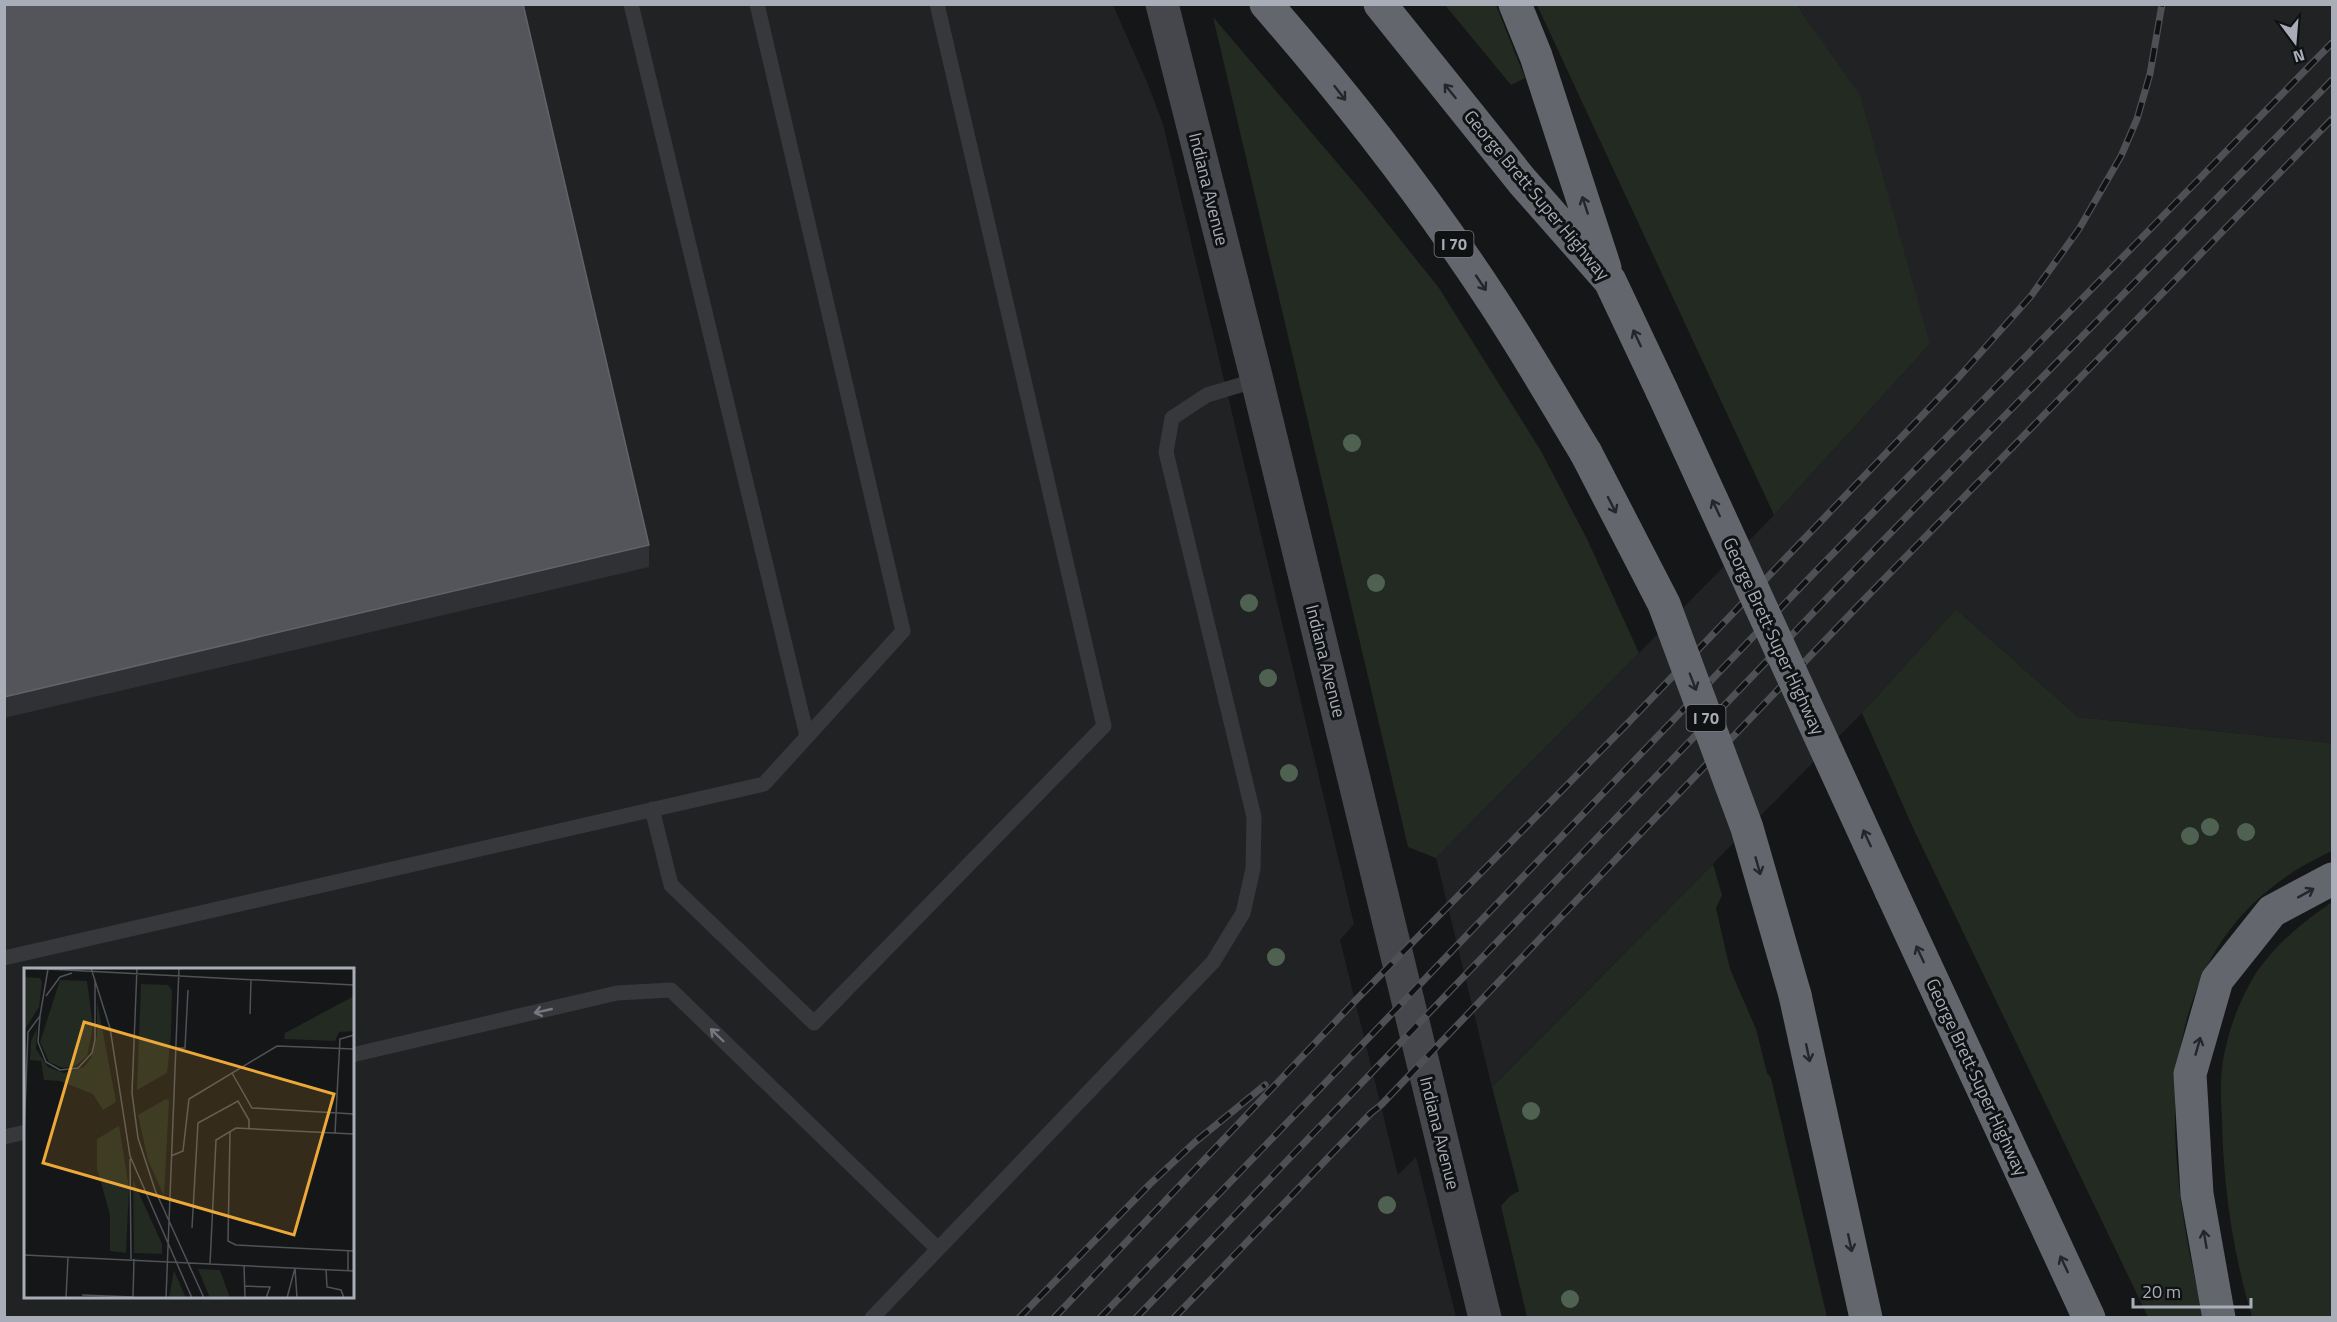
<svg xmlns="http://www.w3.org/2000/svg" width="2337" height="1322" viewBox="0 0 2337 1322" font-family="'Titillium Web',sans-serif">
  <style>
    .built { fill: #212224; fill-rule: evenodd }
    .green { fill: #222a22 }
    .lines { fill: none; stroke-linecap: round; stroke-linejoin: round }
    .lane { stroke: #37383c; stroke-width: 15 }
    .secondary { stroke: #45474c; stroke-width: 33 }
    .highway { stroke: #63666d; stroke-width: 33 }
    .rail-casing { stroke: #4e5055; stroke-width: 7 }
    .rail { stroke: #101112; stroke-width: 4.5; stroke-dasharray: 14; stroke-linecap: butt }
    .highway-bridge { stroke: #63666d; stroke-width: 33 }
    .tree { fill: #4f6251 }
    .shaded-wall { fill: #303134 }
    .building { fill: #53555a; stroke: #616369; stroke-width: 1.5 }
    .oneway { stroke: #252629 }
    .oneway2 { stroke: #757880 }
    .labels { text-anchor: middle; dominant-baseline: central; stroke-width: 6; stroke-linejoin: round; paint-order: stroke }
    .shield { fill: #101112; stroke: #7a7e86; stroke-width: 1.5 }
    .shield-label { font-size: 16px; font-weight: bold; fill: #a8adb7 }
    .street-label { font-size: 18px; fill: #a8adb7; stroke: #101112 }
    .inset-road { fill: none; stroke: #505257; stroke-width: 1.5 }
    .view { fill: #eca839; fill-opacity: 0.15; stroke: #eca839; stroke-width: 3 }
    .inset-edge { fill: none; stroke: #a8adb7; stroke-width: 3 }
  </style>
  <rect width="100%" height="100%" fill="#151617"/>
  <!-- built -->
  <path class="built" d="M5 5H1113L1147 82 1163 124 1354 924 1340 940 1398 1175 1416 1157 1456 1317 5 1318ZM26 970H352V1296H26Z
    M1798 5H2332V743L2078 717 1956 609 1862 713 1492 1087 1436 858 1639 653 1774 515 1930 344 1808 22Z"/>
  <!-- green -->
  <path class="green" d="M1445 5H1496L1525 78 1511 85Z
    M1537 5H1798L1808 22 1860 95 1930 344 1774 515Z
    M1213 17 1363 193 1439 288 1541 451 1587 539 1639 653 1436 858 1408 847Z
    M1956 609 2078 717 2332 743V851C2140 938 2161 1145 2204 1317H2148L1914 830 1862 713Z
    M1713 864 1722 895 1716 908 1730 969 1756 1029 1767 1073 1771 1078 1827 1317H1527L1501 1206 1510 1196 1519 1191 1492 1087Z
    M2332 902V1317H2252C2233 1253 2223 1186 2222 1119 2221 1102 2220 1084 2222 1068 2226 1035 2240 997 2258 970 2278 942 2304 921 2332 902Z"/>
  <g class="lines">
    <!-- lane -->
    <path class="lane" d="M631 4 807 736
      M652 809 671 885 814 1023 1104 726 937 4
      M4 958 764 784 903 631 757 4
      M352 1055 617 993 671 990 938 1249
      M4 1137 26 1132
      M872 1318 1213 962 1243 913 1253 869 1254 817 1166 452 1172 418 1207 395 1257 380"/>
    <!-- secondary -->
    <path class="secondary" d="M1162 4 1257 380 1485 1318"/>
    <!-- highway -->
    <path class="highway" d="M1266 4C1348 98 1425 197 1493 301 1526 351 1555 402 1586 453
      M1380 4 1522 181 1610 281 1662 391
      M1515 4 1536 56 1605 268
      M1891 891 2089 1318
      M1795 995 1866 1318
      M2219 1318 2197 1194 2190 1074 2217 980 2272 911 2332 879"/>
    <defs>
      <path id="rail" d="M1019 1318 1150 1184 1195 1142 1265 1085
        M1054 1318 1355 1001 1627 724 1959 377 2031 296 2079 229 2121 156 2137 119 2150 74 2162 4
        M1100 1318 1817 570 2332 43
        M1136 1318 1837 588 2332 80
        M1174 1318 1371 1113 1381 1105 1856 608 2332 119"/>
    </defs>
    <!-- rail casing -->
    <use href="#rail" class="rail-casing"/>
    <!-- rail -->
    <use href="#rail" class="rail"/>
    <!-- highway-bridge -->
    <path class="highway-bridge" d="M1662 391 1891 891
      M1586 453 1664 604 1747 828 1795 995"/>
  </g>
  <!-- trees -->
  <g class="tree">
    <circle cx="1352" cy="443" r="9"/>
    <circle cx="1376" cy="583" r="9"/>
    <circle cx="1249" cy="603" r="9"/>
    <circle cx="1268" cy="678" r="9"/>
    <circle cx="1289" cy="773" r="9"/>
    <circle cx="2210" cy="827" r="9"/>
    <circle cx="2246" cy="832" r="9"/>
    <circle cx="2190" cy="836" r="9"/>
    <circle cx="1276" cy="957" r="9"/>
    <circle cx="1531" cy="1111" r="9"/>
    <circle cx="1387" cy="1205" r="9"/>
    <circle cx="1570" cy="1299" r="9"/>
  </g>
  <!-- shaded-wall -->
  <path class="shaded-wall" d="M649 545V567L4 718V697Z"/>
  <!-- building -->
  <path class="building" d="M4 4H523L649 545 4 697Z"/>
  <!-- one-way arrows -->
  <defs><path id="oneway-shaft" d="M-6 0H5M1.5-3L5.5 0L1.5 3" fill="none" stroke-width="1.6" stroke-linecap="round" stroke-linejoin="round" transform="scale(1.5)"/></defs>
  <g class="oneway">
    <use href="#oneway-shaft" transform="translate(1450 91) rotate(-129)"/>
    <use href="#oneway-shaft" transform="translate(1340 93) rotate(52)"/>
    <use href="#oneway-shaft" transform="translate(1585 205) rotate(-108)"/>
    <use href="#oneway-shaft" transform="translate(1481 283) rotate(56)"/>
    <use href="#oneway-shaft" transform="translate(1637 338) rotate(-115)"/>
    <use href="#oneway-shaft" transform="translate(1612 505) rotate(63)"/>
    <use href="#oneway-shaft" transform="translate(1716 508) rotate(-115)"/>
    <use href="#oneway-shaft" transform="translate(1693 682) rotate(69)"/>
    <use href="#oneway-shaft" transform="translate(1867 838) rotate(-115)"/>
    <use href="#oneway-shaft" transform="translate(1758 866) rotate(74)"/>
    <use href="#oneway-shaft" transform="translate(2306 893) rotate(-29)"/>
    <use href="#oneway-shaft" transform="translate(1920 954) rotate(-115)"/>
    <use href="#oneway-shaft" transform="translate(2198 1046) rotate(-74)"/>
    <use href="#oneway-shaft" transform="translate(1808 1053) rotate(78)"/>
    <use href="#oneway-shaft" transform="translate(2205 1239) rotate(-100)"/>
    <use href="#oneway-shaft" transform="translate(1850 1243) rotate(78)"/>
    <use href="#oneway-shaft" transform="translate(2064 1264) rotate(-115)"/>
  </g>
  <g class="oneway2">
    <use href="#oneway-shaft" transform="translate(543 1011) rotate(167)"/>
    <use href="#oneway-shaft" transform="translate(717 1035) rotate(-136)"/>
  </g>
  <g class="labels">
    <!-- shield labels -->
    <g class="shield">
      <rect x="1434.5" y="231" width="39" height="26" rx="4.5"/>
      <rect x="1686.5" y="705" width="39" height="26" rx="4.5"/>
    </g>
    <g class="shield-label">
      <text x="1454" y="244">I 70</text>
      <text x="1706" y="718">I 70</text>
    </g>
    <!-- street labels -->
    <g class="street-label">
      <text transform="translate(1209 189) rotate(76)">Indiana Avenue</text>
      <text transform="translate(1537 195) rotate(50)">George Brett Super Highway</text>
      <text transform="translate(1774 636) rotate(65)">George Brett Super Highway</text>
      <text transform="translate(1326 661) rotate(76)">Indiana Avenue</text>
      <text transform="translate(1977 1077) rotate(65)">George Brett Super Highway</text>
      <text transform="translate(1440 1133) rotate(76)">Indiana Avenue</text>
    </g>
  </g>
  <!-- overview -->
  <g transform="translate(24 968)">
    <rect width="330" height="330" fill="#151617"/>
    <path d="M0 9 16 10 18 14 15 39 0 63ZM36 12 63 13 69 59 63 88 51 98 39 100 25 94 16 74ZM117 16 144 17 148 22 147 68 143 105 113 122ZM330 28V63L315 64 311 73 260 71 261 65ZM73 33 92 134 79 142 69 126 36 113 20 112 17 93 6 92 7 73 13 60 12 81 24 99 40 105 60 99 67 90 73 68ZM142 131 145 133 140 228 124 192 114 147ZM95 158 105 220 102 285 86 283V247L73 200V171ZM109 212 138 276V286L110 285ZM174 301 196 302 206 330H186ZM150 302 151 305 162 330H145Z" fill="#222a22"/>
    <path class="inset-road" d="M4 0 330 17M67 0 86 60 106 188 168 330M113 0 108 125 114 170 131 222 180 330M22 28 36 9 48 5M226 46 227 12M16 48 14 74 22 94 36 102 54 100 68 85 71 72V12M151 80H161L164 22M208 105 228 140 330 146M206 164 204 273 212 277 330 283M311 165 316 71 330 67M0 168 4 64 16 48 24 1M147 188 159 183 165 131 253 78 330 81M106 191 107 291M168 260 174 155 214 133 225 152V160M0 287 330 303M186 296 192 172 212 160 330 166M220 297 221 330M271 300 273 330M302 301 303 319 317 322 320 330M324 302V283M220 318 246 319 242 330M58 327 109 329 110 291M42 330 44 289M142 330 155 0M263 330 271 300"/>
    <path class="view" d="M60 54 310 126 270 267 19 195Z"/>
    <rect width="330" height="330" class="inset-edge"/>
  </g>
  <!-- border -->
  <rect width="2337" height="1322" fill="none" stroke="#a8adb7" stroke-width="12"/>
  <!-- north arrow -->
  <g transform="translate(2295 42) rotate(164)" stroke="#101112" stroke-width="4.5" paint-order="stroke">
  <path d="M0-4.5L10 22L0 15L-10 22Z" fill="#a8adb7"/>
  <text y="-9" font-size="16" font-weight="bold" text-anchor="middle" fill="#a8adb7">N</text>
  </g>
  <!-- scale -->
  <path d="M2133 1298v9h118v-9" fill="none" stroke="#a8adb7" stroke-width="3"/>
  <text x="2142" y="1298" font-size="18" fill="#a8adb7" stroke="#101112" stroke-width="4.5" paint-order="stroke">20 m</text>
</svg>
